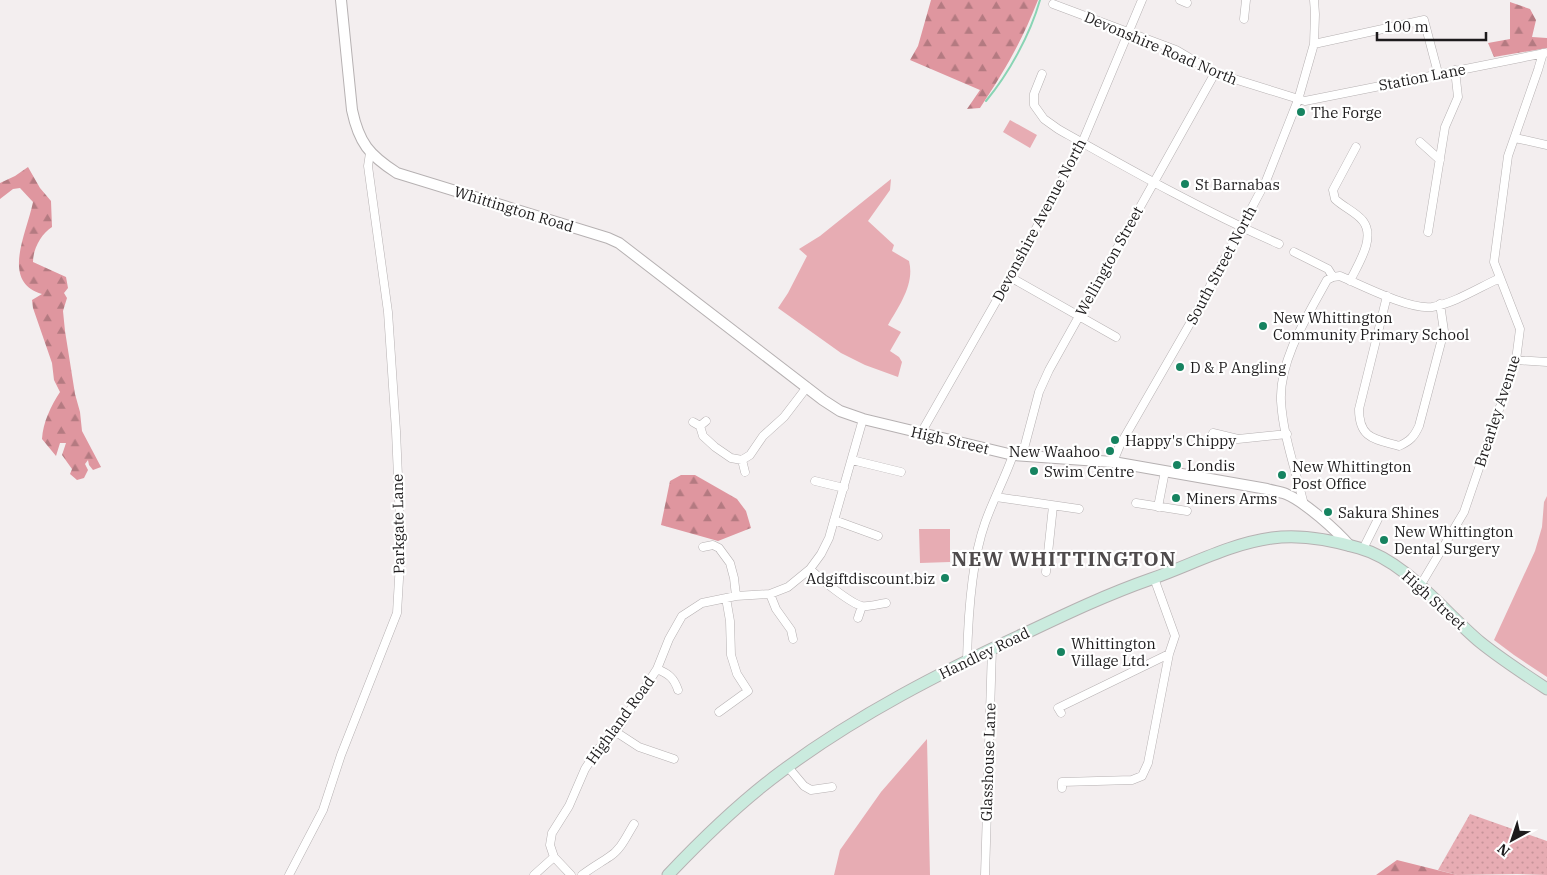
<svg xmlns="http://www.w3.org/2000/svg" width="1547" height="875" viewBox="0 0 1547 875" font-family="'IBM Plex Serif',serif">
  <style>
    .grass { fill: url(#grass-dots) }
    .forest { fill: url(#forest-firs) }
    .green { fill: #e7acb3 }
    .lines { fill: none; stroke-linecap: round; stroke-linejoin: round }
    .stream { stroke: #89d4b4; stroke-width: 2 }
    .minor-casing { stroke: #b6b1b2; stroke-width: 9 }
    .tertiary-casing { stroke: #b6b1b2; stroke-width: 12 }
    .secondary-casing { stroke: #b6b1b2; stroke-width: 13 }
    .minor { stroke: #fff; stroke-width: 8 }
    .tertiary { stroke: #fff; stroke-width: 10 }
    .secondary { stroke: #caebde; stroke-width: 11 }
    .poi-dot { fill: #168360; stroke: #fff; stroke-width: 2 }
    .labels { text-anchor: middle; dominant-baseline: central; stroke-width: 4.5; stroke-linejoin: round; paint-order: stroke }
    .street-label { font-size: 15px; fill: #1d1b1c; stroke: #fff }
    .poi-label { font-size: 15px; fill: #1d1b1c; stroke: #fff; text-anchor: start }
    .district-label { font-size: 20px; font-weight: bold; letter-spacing: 1px; fill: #4f4b4c; stroke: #fff }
  </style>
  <defs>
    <pattern id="grass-dots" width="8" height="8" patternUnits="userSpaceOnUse" patternTransform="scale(1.25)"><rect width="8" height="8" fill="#e7acb3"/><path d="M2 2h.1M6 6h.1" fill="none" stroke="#c69399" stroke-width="1.8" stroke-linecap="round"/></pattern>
    <pattern id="forest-firs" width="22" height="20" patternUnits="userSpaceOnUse" patternTransform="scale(1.25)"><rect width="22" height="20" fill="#df969f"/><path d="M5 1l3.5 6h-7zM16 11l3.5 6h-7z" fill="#b47a81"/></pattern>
  </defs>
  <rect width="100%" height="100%" fill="#f3eeef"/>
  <!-- grass -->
  <path class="grass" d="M1470 814 1547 841V875L1517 874 1457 875 1438 870Z"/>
  <!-- forest -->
  <path class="forest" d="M931 0H1038C1022 41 1004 72 980 108L967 109 980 90 910 60 918 46Z
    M1510 2 1530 9 1536 20 1532 37 1547 38V48L1494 57 1488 43 1510 39Z
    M28 167 40 188 51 201 52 227C41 234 33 249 33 262L66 277 68 288 64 293 67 298 63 311 65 331 75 394 80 412 82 431 101 467 93 470 89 465 88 460 85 464 88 470 84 478 77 480 70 474 72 469 62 455 66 443H60L56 456 42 439C43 422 51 406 60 392L54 380 52 363 33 308 32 300 42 294C0 282 27 233 33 202L20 188 13 189 0 199V183L15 176Z
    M681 475H695L737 499 746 511 751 528 718 541 661 525 670 481Z
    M1397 860 1457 875H1376Z"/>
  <!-- green -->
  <path class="green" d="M1010 120 1037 135 1030 148 1003 132Z
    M891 179 890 190 868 221 894 245 892 251 909 261C915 284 899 306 888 325L901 332 890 351 899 357 902 362 898 377 865 365 841 353 778 308 788 293 807 256 799 249 820 236Z
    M1547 496V677L1514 655 1494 640 1535 551 1542 527 1544 502Z
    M919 529H950V562L920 563Z
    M927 739 930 875H834L840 850 881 792Z"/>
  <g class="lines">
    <!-- stream -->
    <path class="stream" d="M986 101C1009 73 1030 35 1040 0"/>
    <defs>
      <path id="minor" d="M1180 0 1187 3
        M1053 4 1176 50 1215 73 1305 101 1545 53
        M1244 19 1246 0
        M1314 44 1424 20 1438 73
        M1042 74 1034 94V105L1044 119 1058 129C1131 170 1203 211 1279 244
        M1515 138 1547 145
        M1420 142 1440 160
        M1428 232 1445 127 1458 97 1455 70
        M1294 252 1328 269 1333 277
        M1010 277 1116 337
        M1350 281C1358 264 1376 238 1363 221 1356 212 1343 207 1335 199L1333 190 1356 147
        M1387 296 1359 409C1359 439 1375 439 1399 446 1410 441 1414 437 1419 426L1444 331 1440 304
        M1516 360 1547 362
        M693 422 700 426 706 421
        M700 426 703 436 715 447 731 458 742 460 750 455 763 436 784 417 807 387
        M921 433 1010 277 1082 143 1142 0
        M1213 433 1238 439 1287 434
        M1022 456 1039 392 1049 370 1215 73
        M742 460 745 472
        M852 460 901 472
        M1113 462 1120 445 1192 320 1266 181 1298 100 1314 44 1315 14 1314 0
        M815 481 844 488
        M996 497 1079 509
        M1136 503 1187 511
        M1304 505C1296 471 1283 436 1281 401 1279 360 1308 315 1327 280L1333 277 1340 276C1361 285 1410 310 1432 307 1455 303 1478 288 1500 278
        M1158 507 1165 471
        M834 520 878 536
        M703 547 713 545 719 548 730 563 734 578 736 596
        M1363 549 1378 519
        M810 569C818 577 851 604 862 606 870 607 878 604 886 603
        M1046 572 1053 506
        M1420 586 1464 512 1516 360 1520 329 1494 262 1508 156 1538 70 1543 53
        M770 594 776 609 791 630 793 639
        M858 618 862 606
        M967 660C968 618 971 562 985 523 993 500 1005 478 1013 455
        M657 669C669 674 674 678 678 690
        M719 712 748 691 737 674 731 655 730 621 726 598
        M1061 713 1058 708 1169 654
        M616 732 639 747 674 759
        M788 767 804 786 811 790 832 787
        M1062 788V782L1132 780 1142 776 1148 763 1169 654 1175 636 1154 578
        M289 875 323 810 341 755 397 613 401 545 396 431 388 312 368 166 370 153
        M534 875 554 857
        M571 875 554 857 550 845 552 833 569 806 585 769 598 749 616 732 657 669 669 639 682 616 702 603 736 596 770 594 788 587 810 569 821 554 829 538 863 419
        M582 875C591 868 600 863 609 857 621 850 627 835 634 824
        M985 875 992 648"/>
      <path id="tertiary" d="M341 0 352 110C359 143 369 155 397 173L608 238 619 243 823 400 840 411 863 419 1013 455 1113 462 1267 489C1274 491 1280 492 1286 494 1305 502 1336 530 1350 546"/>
      <path id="secondary" d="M668 875C703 838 740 802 782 771 857 715 943 671 1028 632 1068 613 1108 594 1151 579 1191 565 1229 544 1272 538 1300 534 1332 540 1359 548 1406 561 1443 611 1480 642 1501 659 1524 674 1547 689"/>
    </defs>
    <!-- minor casing -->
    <use href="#minor" class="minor-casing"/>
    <!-- tertiary casing -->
    <use href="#tertiary" class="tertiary-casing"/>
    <!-- secondary casing -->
    <use href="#secondary" class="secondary-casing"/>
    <!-- minor -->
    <use href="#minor" class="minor"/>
    <!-- tertiary -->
    <use href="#tertiary" class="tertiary"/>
    <!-- secondary -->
    <use href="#secondary" class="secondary"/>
  </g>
  <!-- markers -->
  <g class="poi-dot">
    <circle cx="1301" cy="112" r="5"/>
    <circle cx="1185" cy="184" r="5"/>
    <circle cx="1263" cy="326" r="5"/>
    <circle cx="1180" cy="367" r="5"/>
    <circle cx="1115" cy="440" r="5"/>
    <circle cx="1110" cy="451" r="5"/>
    <circle cx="1177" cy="465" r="5"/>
    <circle cx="1034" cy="471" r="5"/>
    <circle cx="1282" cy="475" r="5"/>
    <circle cx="1176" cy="498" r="5"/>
    <circle cx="1328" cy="512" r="5"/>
    <circle cx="1384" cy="540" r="5"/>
    <circle cx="945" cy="578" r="5"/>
    <circle cx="1061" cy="652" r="5"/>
  </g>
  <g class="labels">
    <!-- street labels -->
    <g class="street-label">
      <text transform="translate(1161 48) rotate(23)">Devonshire Road North</text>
      <text transform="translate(1422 77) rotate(-11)">Station Lane</text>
      <text transform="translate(514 209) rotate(17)">Whittington Road</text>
      <text transform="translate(1039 220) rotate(-62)">Devonshire Avenue North</text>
      <text transform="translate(1109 261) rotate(-61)">Wellington Street</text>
      <text transform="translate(1221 265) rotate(-62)">South Street North</text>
      <text transform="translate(1497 411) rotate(-72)">Brearley Avenue</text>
      <text transform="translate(950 440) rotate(13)">High Street</text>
      <text transform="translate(398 524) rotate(-91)">Parkgate Lane</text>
      <text transform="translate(1434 600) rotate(42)">High Street</text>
      <text transform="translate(984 653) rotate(-26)">Handley Road</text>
      <text transform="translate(620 720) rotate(-54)">Highland Road</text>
      <text transform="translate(988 762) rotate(-88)">Glasshouse Lane</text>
    </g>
    <!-- poi labels -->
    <g class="poi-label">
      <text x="1311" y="112">The Forge</text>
      <text x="1195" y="184">St Barnabas</text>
      <text x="1273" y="317">New Whittington<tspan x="1273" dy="17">Community Primary School</tspan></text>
      <text x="1190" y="367">D &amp; P Angling</text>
      <text x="1125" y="440">Happy's Chippy</text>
      <text x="1100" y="451" text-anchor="end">New Waahoo</text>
      <text x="1187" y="465">Londis</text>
      <text x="1292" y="466">New Whittington<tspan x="1292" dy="17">Post Office</tspan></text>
      <text x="1044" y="471">Swim Centre</text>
      <text x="1186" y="498">Miners Arms</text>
      <text x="1338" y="512">Sakura Shines</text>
      <text x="1394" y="531">New Whittington<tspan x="1394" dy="17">Dental Surgery</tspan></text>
      <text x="935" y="578" text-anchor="end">Adgiftdiscount.biz</text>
      <text x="1071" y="643">Whittington<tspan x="1071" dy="17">Village Ltd.</tspan></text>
    </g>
    <!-- district labels -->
    <g class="district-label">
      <text x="1064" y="558">NEW WHITTINGTON</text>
    </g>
  </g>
  <!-- north arrow -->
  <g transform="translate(1512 840) rotate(220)" stroke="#ffffff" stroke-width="4" paint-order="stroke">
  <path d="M0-4L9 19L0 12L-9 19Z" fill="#1d1b1c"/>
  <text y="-8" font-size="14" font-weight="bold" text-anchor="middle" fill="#1d1b1c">N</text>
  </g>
  <!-- scale -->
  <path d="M1377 32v8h109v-8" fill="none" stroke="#1d1b1c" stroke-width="2.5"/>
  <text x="1384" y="32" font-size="15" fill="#1d1b1c" stroke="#ffffff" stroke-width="4" paint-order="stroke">100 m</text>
</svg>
